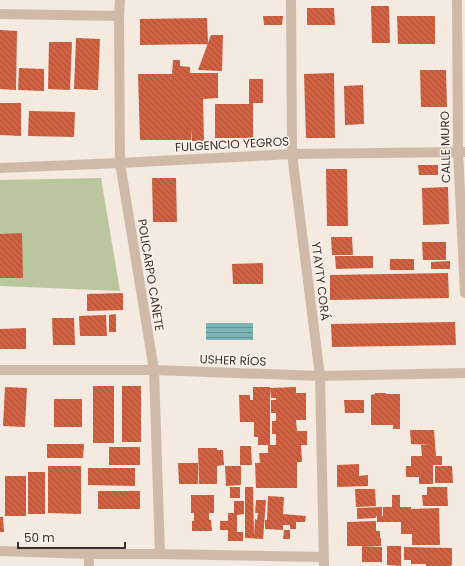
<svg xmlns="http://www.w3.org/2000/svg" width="465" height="566" viewBox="0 0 465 566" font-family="Poppins,sans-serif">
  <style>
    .green { fill: #bac69d }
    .water { fill: url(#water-rules) }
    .building { fill: url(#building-back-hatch) }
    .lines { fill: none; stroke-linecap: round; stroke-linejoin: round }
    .minor { stroke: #cfbaa9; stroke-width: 10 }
    .tertiary { stroke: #cfbaa9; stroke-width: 10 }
    .labels { text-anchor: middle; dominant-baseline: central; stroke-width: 3; stroke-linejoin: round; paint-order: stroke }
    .street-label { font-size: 12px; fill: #3c2f2a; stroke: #fcf4ed }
  </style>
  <defs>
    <pattern id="water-rules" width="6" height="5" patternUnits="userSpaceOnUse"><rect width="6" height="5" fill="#7bb4b5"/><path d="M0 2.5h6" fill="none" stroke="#669393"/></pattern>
    <pattern id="building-back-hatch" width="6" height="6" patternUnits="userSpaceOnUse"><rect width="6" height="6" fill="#d06142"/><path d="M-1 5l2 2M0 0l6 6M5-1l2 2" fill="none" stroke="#aa5037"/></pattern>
  </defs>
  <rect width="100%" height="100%" fill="#f5eadf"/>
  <!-- green -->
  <path class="green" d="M101 178 120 291 0 286V180Z"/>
  <!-- water -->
  <path class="water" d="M206 323H253V340H206Z"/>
  <!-- building -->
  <path class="building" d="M371 6H389L390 43H372Z
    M307 8H334L335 25H307Z
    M263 16H283L282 25H264Z
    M397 16H435V44H398Z
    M207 18 208 44 140 45V19Z
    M0 30 17 31 16 90 0 89Z
    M211 35H223L222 71 198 70Z
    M76 38 100 39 98 90 74 89Z
    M49 42H72L70 90 48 89Z
    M173 60H180V66L190 67V73H218V98L203 99 204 141H192L191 129V140H140L138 74H172Z
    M19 68 44 69V91L18 90Z
    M420 70H446L447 107H421Z
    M334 73 335 138H306L304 74Z
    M249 79H263V103H253V138H215V104H249Z
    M363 85 364 124 345 125 344 86Z
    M0 103H21V136L0 135Z
    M29 111 75 112 74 137 28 136Z
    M418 165H438V175H419Z
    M326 169H347L348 226H327Z
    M152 178H176L177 222H153Z
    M448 187 449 224 423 225 422 188Z
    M22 233 23 278H0V234Z
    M331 237H352L353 255H332Z
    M422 242H446V260H423Z
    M335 256H373V268L336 269Z
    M390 259H414V270H390Z
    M450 261V269H431V262Z
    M263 263V284H233L232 264Z
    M448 273 449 298 330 300V275Z
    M123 293V310L87 311V294Z
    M116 314V332H109V315Z
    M106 315 107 336H80L79 316Z
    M52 318H74L75 345H53Z
    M455 322 456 345 332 347 331 324Z
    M26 328V349H0V329Z
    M93 386H114V443H93Z
    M122 386H141V442H122Z
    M5 387 27 388 25 427 3 426Z
    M253 387H270V445H276V434H272V421H276V413H271V400H276V398H271L270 388 296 387V393H306V420H296L297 431H307V445H301L302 462H297V488H256L255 463H260L259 453H268V445H258V437H254V422H240L239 395H250V400H253Z
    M375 393H386V394H400V429H393V425H371V395L375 394Z
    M54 399H82V427H54Z
    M344 400H364V413H345Z
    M410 430H434L436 456H442V465H433V484H419V477H406V466H411V456H422L421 445H431L411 444Z
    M47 444H84L83 458H47Z
    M240 446H251L252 465H240Z
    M109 447H140V465H109Z
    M198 448H217V450H223L224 465 217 466V484H199Z
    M178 463H198V484H179Z
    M359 464V476L368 475V486L337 487V465Z
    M48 466H81V514L48 513Z
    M225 466H241V485L226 486Z
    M435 466H452L453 483H435Z
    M88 468H135V486L88 485Z
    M28 472H45V514H28Z
    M5 476H26V516H5Z
    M230 487H240V498H230Z
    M245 487H253L254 536 255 519 257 520 258 513H255L256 500H266L263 539 245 538Z
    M427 487H447L448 506H423L422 495H427Z
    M355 489H375L376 506 356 507Z
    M98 491H140V509H98Z
    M191 495H214V513H209V520H211L212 531H192V521H194V513H191Z
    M392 495H400V507H411V509L439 508 440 545H412V534H401V522H377V516H383V507H392Z
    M268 496 284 497 283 514 306 516 305 522H296V529H290V525H283V520V530L265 529V520H267Z
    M234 501H244V514L237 515V532H243V541H228V530H220V521H228V513H234Z
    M382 507V516H376V518L357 519V508Z
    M0 517H3L4 532H0Z
    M376 521V531H380V538H381V546H347V522Z
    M284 530H290V539H283Z
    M362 546 382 547V562H362Z
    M387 546H401V566L387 565Z
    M404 547 452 548V565H451V566H426V564H411V560H404Z"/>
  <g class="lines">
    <!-- minor -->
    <path class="minor" d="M120 0 119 16 120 163 154 370 160 554
      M291 0 292 154 320 376 324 566
      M457 0 458 152 465 293
      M0 14 119 16
      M0 370H154L320 376 465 373
      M0 551 89 554H160L324 557
      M89 554V566"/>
    <!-- tertiary -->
    <path class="tertiary" d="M0 168 120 163 292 154 465 152"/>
  </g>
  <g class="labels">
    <!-- street labels -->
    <g class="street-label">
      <text transform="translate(232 144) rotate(-3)">FULGENCIO YEGROS</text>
      <text transform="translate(445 147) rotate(-91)">CALLE MURO</text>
      <text transform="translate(151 275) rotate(81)">POLICARPO CAÑETE</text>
      <text transform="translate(321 281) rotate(83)">YTAYTY CORÁ</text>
      <text transform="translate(233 360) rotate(2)">USHER RÍOS</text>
    </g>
  </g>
  <!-- scale -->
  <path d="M18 542v6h107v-6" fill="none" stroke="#3c2f2a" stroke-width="2"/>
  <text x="24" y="542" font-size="12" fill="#3c2f2a" stroke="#fcf4ed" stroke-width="3" paint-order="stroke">50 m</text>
</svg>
